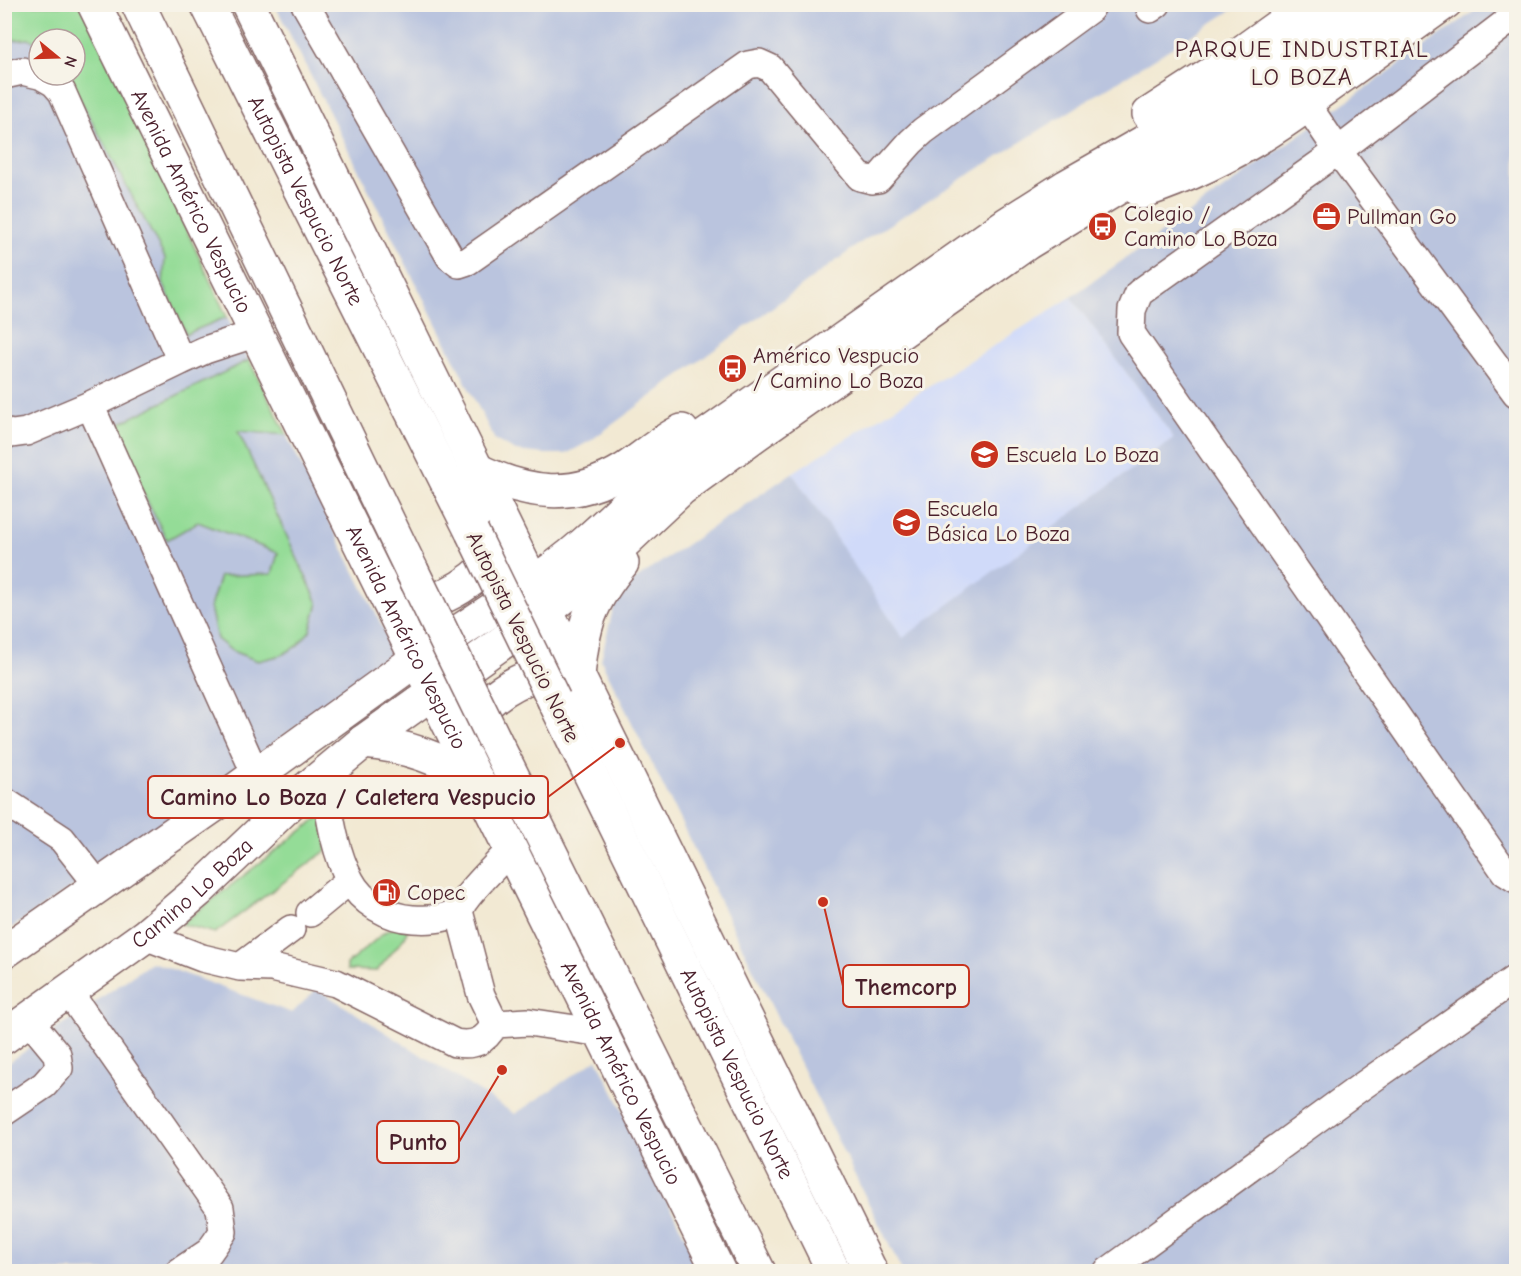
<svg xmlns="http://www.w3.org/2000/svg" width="1521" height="1276" viewBox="0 0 1521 1276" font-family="'Comic Neue',sans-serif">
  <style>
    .built { fill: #d0daf9 }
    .industrial { fill: #bac4de; fill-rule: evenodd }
    .green { fill: #94dc97; stroke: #6f7e61; stroke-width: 1.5 }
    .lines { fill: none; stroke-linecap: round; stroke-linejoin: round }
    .minor-casing { stroke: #856666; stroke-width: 30 }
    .major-casing { stroke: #856666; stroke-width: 36 }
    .highway-casing { stroke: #856666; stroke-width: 36 }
    .minor { stroke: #fff; stroke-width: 27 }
    .major { stroke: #fff; stroke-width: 33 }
    .highway { stroke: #fff; stroke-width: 33 }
    .highway-bridge-casing { stroke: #856666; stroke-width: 36; stroke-linecap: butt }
    .highway-bridge { stroke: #fff; stroke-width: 33 }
    .labels { text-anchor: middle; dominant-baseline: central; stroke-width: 6; stroke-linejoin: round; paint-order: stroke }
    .street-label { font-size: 22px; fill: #4a1f2b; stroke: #f7f3e8 }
    .poi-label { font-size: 22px; fill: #4a1f2b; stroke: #f7f3e8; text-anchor: start }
    .neighbourhood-label { font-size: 24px; letter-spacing: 1.5px; fill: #4a1f2b; stroke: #f7f3e8 }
    .leader { fill: none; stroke: #c8321e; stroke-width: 2 }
    .callout-dot { fill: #c8321e; stroke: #f7f3e8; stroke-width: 2 }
    .callout { fill: #f7f3e8; stroke: #c8321e; stroke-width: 2 }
    .callout-label { font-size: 24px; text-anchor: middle; font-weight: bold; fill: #4a1f2b }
  </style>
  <rect width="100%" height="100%" fill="#f7f3e8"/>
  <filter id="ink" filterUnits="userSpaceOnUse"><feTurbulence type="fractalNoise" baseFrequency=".0167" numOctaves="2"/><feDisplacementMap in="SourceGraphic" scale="12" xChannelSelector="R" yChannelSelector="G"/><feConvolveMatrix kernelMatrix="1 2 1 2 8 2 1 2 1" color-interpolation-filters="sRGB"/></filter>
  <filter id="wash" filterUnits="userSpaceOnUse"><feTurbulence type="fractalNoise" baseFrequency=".008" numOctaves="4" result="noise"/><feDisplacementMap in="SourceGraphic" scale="24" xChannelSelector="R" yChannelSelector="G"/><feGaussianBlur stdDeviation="1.35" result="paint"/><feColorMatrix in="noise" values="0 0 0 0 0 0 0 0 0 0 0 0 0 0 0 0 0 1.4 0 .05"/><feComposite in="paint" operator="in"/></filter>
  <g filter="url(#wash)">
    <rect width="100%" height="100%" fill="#f2e9d3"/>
    <!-- built -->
    <path class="built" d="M1071 297 1174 438 903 639 792 473Z"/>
    <!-- industrial -->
    <path class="industrial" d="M5 5H82L227 317 396 654 120 855 5 932ZM39 39H75V75H39Z
      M275 5H1240L863 241 590 441 566 454H544L516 451 495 440Z
      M1483 5H1516V1271H902L601 660 617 592 792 473 903 638 1174 438 1071 297Z
      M152 962 292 1013 317 989 515 1114 597 1059 702 1271H5L4 1066Z"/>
    <!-- green -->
    <path class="green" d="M5 5H82L227 317 186 334 163 283 165 258 67 75H75V39H39V44L30 39 13 40 5 50Z
      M249 360 287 435 238 431 318 603 310 631 297 646 282 655 258 661 232 651 217 639 210 607 220 576 272 574 278 553 198 522 167 540 110 428Z
      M322 815 327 850 215 933 181 924Z
      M401 925 408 928 405 937 377 971 347 970V964L386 931Z"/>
  </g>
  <g filter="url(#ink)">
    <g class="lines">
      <defs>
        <path id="minor" d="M305 4 450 257 459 264 468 261 748 65 759 63 770 68 860 177 872 180 878 179 911 142 923 131 1090 9 1093 4
          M1448 4 1307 105 1338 151 1516 393
          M1150 9 1157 4
          M1516 15 1338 151 1139 293 1132 310 1131 333 1505 872 1516 879
          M4 75 22 71 39 75
          M181 361 205 350 257 333
          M90 405 256 775
          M4 432 12 434 26 432 90 405 181 361 62 92 54 83 40 75
          M323 774C329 808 333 849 350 880 361 902 389 918 413 919 427 920 447 919 458 911 461 909 462 903 465 900 478 882 496 866 511 849
          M4 801 62 839 99 886
          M459 911 481 995 495 1024
          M310 913 350 880
          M145 936 202 958 240 967 272 968 336 983 455 1043C474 1046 485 1042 495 1024
          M240 967 291 929
          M68 991 220 1208 223 1232 209 1252 179 1272
          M495 1024 528 1022 602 1033
          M4 1112 44 1085 59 1068 57 1054 29 1020
          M1107 1272 1358 1089 1516 978"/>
        <g id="major">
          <path id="s1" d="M94 4 719 1272"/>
          <path d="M248 4 871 1272"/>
          <path d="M401 608C444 603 482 579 506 543"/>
          <path d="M464 733C478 706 507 683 537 675 547 673 560 675 570 676"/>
          <path d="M363 742C406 745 440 759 477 780"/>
          <path d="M4 952 216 804 417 659 528 586"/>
          <path id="s2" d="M4 1037 145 936 198 891 298 796 363 742 542 614"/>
        </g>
        <g id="highway">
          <path d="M138 4 412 571"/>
          <path id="s3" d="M207 4 472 532"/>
          <path d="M1149 114 1220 68 1309 4"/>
          <path d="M1141 192C1201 172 1256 143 1307 105"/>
          <path d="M477 470C528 494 573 501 624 470 644 457 661 441 682 431"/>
          <path d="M532 583C589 547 635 493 687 449L1007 224 1067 186 1153 137 1240 85 1271 65 1356 4"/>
          <path d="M546 611 581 583 681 489 755 435 1027 243 1290 83 1401 4"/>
          <path d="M578 676C583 625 589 603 622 563"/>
          <path id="s4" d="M554 700 834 1272"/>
          <path d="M494 739 759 1272"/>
        </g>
      </defs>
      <!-- minor casing -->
      <use href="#minor" class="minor-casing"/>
      <!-- major casing -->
      <use href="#major" class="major-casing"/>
      <!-- highway casing -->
      <use href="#highway" class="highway-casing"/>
      <!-- minor -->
      <use href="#minor" class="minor"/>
      <!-- major -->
      <use href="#major" class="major"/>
      <!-- highway -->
      <use href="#highway" class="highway"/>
      <defs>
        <path id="highway-bridge" d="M472 532 554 700
          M412 571 494 739"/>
      </defs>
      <!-- highway-bridge casing -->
      <use href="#highway-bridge" class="highway-bridge-casing"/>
      <!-- highway-bridge -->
      <use href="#highway-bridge" class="highway-bridge"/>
    </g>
  </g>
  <!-- icons -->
  <defs>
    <symbol id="office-disc" viewBox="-11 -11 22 22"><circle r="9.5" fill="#c8321e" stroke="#f7f3e8"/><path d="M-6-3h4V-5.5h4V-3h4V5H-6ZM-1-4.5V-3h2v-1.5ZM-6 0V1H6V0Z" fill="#fff"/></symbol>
    <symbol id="bus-disc" viewBox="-11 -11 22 22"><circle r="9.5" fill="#c8321e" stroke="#f7f3e8"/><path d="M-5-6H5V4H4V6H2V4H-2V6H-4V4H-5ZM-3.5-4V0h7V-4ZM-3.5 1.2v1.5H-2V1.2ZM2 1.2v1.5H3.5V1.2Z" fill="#fff"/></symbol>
    <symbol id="school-disc" viewBox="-11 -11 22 22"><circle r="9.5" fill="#c8321e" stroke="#f7f3e8"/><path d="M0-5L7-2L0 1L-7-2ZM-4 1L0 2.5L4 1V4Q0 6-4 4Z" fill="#fff"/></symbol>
    <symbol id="fuel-disc" viewBox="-11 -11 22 22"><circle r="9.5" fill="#c8321e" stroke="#f7f3e8"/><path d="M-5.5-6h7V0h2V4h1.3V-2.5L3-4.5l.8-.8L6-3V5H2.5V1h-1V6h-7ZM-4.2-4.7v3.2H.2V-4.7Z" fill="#fff"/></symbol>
  </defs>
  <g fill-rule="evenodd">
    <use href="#office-disc" x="1310" y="200" width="33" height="33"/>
    <use href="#bus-disc" x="1086" y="210" width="33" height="33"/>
    <use href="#bus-disc" x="716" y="352" width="33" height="33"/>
    <use href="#school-disc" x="968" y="438" width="33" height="33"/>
    <use href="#school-disc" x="890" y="506" width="33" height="33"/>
    <use href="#fuel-disc" x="370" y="876" width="33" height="33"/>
  </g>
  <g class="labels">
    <!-- street labels -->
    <g class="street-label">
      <text stroke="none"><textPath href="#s1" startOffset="220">Avenida Américo Vespucio</textPath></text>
      <text stroke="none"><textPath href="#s3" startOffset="220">Autopista Vespucio Norte</textPath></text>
      <text transform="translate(523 637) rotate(64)">Autopista Vespucio Norte</text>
      <text stroke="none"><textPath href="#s1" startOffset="706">Avenida Américo Vespucio</textPath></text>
      <text stroke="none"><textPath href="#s2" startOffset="237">Camino Lo Boza</textPath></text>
      <text stroke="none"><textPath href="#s4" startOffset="416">Autopista Vespucio Norte</textPath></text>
      <text stroke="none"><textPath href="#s1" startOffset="1192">Avenida Américo Vespucio</textPath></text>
    </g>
    <!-- poi labels -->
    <g class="poi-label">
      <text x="1124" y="214">Colegio /<tspan x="1124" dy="25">Camino Lo Boza</tspan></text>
      <text x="1347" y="217">Pullman Go</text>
      <text x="753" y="356">Américo Vespucio<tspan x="753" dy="25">/ Camino Lo Boza</tspan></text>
      <text x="1006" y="455">Escuela Lo Boza</text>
      <text x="927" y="509">Escuela<tspan x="927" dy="25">Básica Lo Boza</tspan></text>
      <text x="407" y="893">Copec</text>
    </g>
    <!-- neighbourhood labels -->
    <g class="neighbourhood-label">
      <text x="1302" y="49">PARQUE INDUSTRIAL<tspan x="1302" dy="28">LO BOZA</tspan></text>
    </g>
  </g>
  <!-- callouts -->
  <path class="leader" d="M620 743L548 797M823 902L843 986M502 1070L459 1142"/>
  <g class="callout-dot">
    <circle cx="620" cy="743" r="6"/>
    <circle cx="823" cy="902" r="6"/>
    <circle cx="502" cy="1070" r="6"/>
  </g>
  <g class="callout">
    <rect x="148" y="776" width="400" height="42" rx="6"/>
    <rect x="843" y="965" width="126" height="42" rx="6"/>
    <rect x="377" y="1121" width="82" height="42" rx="6"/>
  </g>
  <g class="callout-label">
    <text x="348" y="805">Camino Lo Boza / Caletera Vespucio</text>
    <text x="906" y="995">Themcorp</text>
    <text x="418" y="1150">Punto</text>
  </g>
  <!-- margin -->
  <rect width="1521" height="1276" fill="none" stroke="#f7f3e8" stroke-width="24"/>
  <!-- north arrow -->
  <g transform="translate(57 57) rotate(109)"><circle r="28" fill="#f7f3e8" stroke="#b29e9c" stroke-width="1.5"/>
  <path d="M0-4.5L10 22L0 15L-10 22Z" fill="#c8321e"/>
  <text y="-9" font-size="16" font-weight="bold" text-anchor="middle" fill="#4a1f2b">N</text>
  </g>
</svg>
